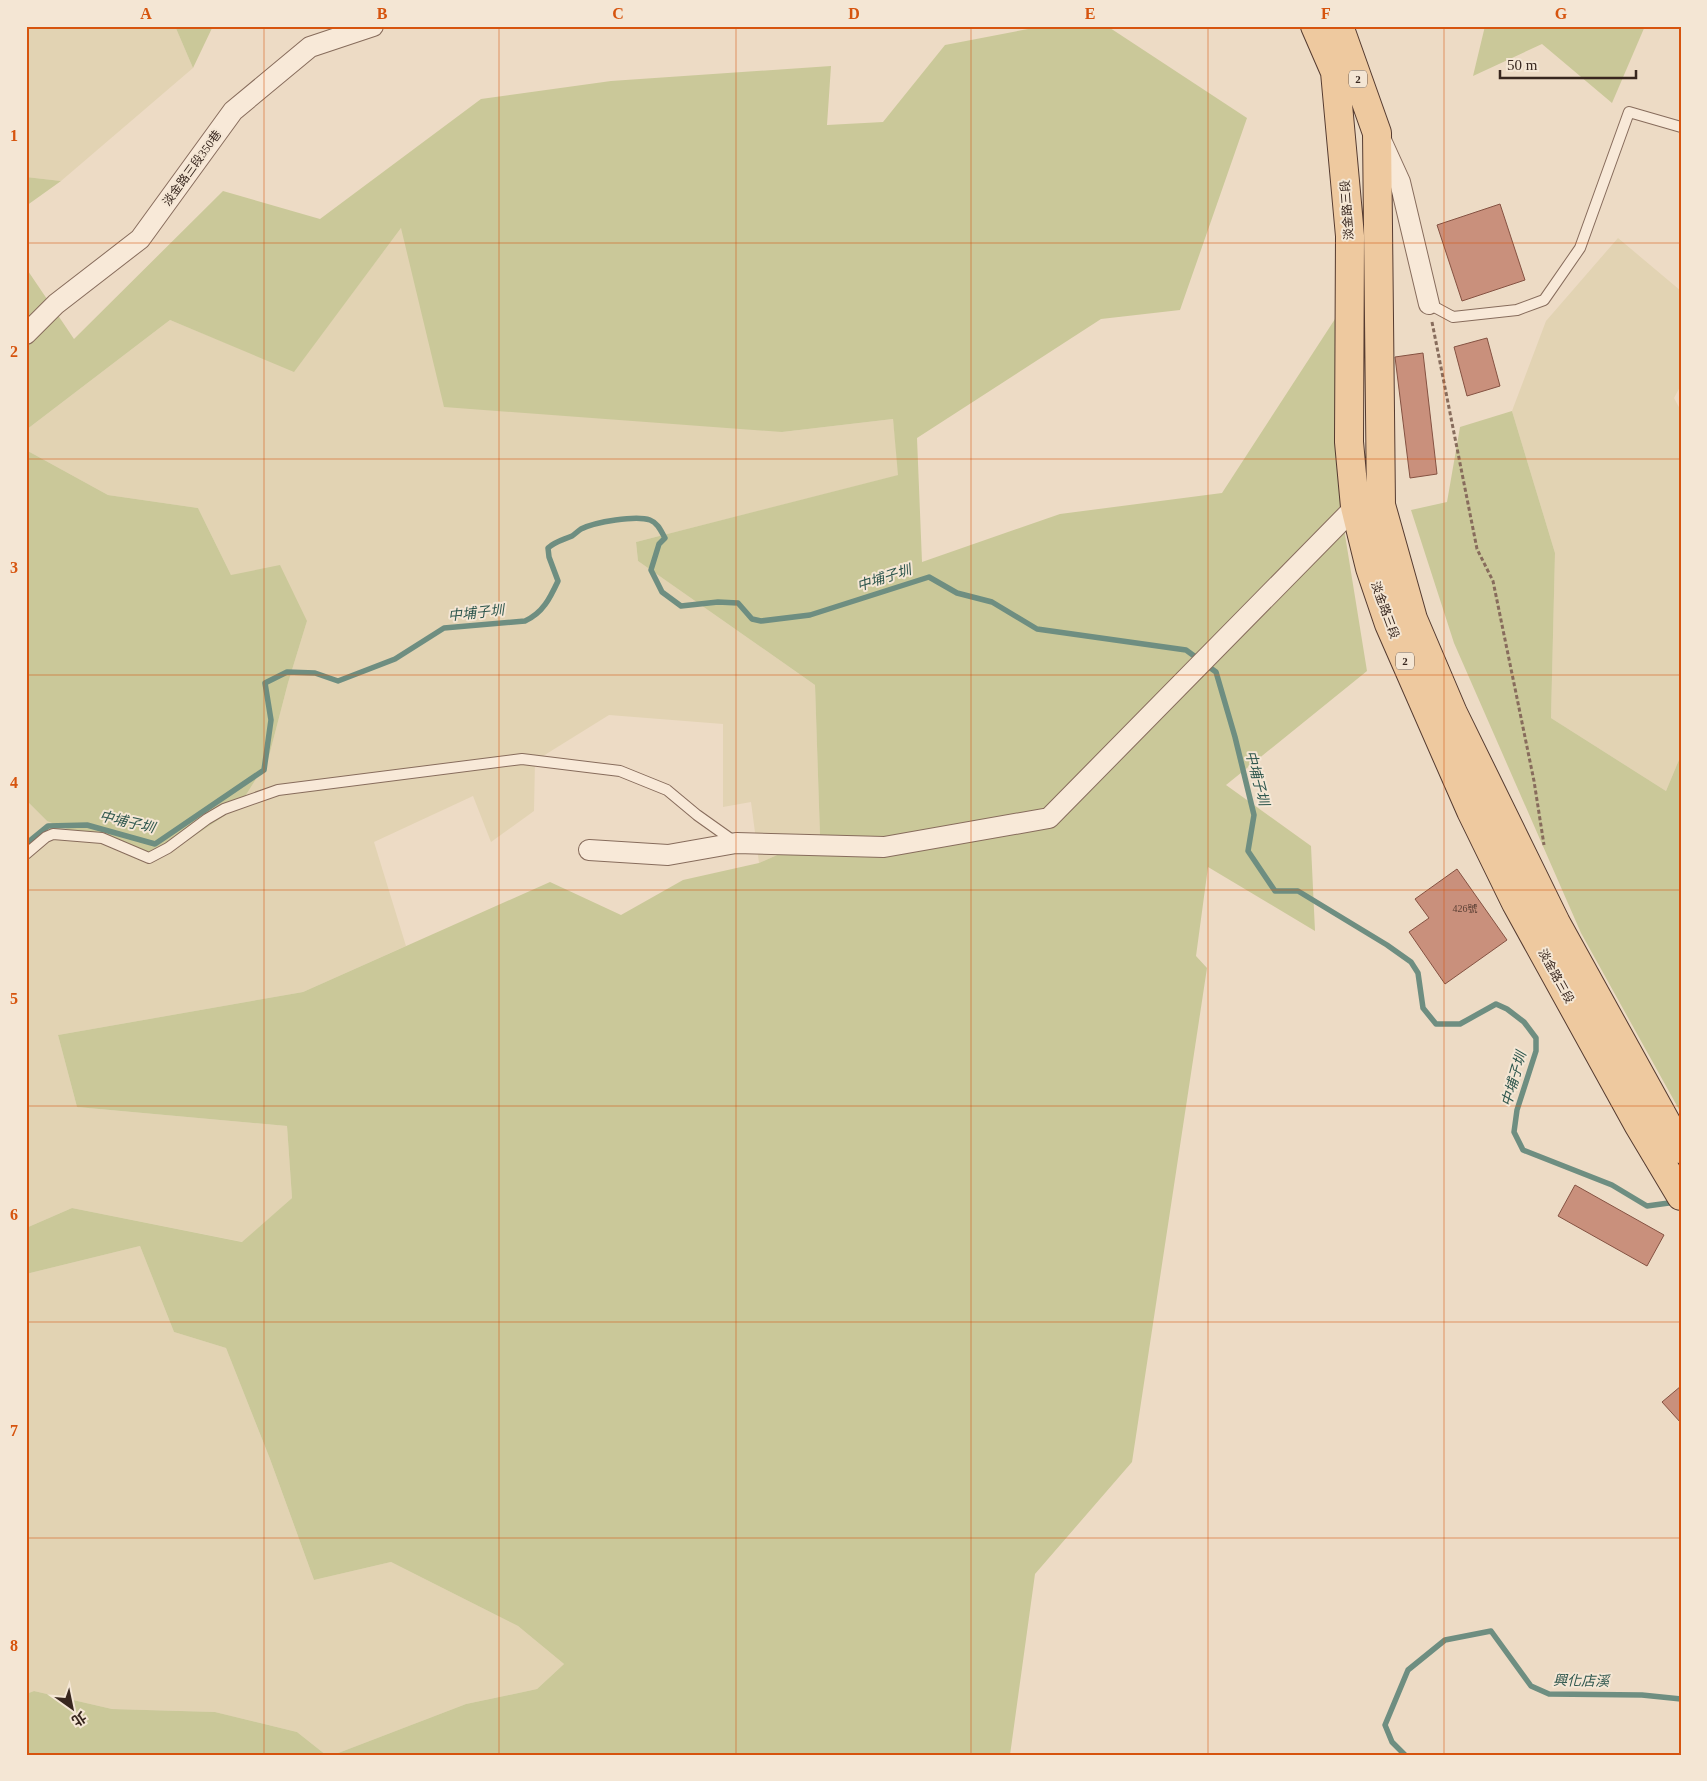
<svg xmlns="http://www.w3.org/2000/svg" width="1707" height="1781" viewBox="0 0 1707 1781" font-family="'Times New Roman','Noto Sans TC',serif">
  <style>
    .farmland { fill: #e2d3b3 }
    .green { fill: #cac899 }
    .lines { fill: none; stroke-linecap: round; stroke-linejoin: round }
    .stream { stroke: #6e8e81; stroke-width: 5.5 }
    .building { fill: #c9907c; stroke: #855242 }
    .service-casing { stroke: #876c5c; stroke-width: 12 }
    .minor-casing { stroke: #876c5c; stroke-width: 22 }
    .primary-casing { stroke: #553b30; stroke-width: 30 }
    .path { stroke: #876c5c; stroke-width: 3; stroke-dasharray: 4 2.5; stroke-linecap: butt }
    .service { stroke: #f8e9d8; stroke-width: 10 }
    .minor { stroke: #f8e9d8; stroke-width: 20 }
    .primary { stroke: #eec99f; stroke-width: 28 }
    .grid { fill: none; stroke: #d6540e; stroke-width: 1; stroke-opacity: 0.55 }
    .labels { text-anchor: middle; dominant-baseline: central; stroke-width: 4; stroke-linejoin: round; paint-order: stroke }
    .number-label { font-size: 10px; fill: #5c4136 }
    .shield { fill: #f4e6d4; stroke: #706055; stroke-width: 1 }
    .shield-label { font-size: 11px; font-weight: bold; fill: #38271f }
    .street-label { font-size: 12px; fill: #38271f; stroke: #f4e6d4 }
    .water-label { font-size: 14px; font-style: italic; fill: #2f574e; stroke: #f4e6d4 }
    .neatline { fill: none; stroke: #d6540e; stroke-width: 2 }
    .grid-label { font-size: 16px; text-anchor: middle; font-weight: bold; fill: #d6540e }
  </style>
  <rect width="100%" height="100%" fill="#eddbc5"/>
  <!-- farmland -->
  <path class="farmland" d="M26 26H175L193 68 61 181 26 177Z
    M401 228 782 432 893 419 899 475 636 542 638 561 815 685 820 836 759 863 751 802 723 807V724L609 715 535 761 534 811 491 842 473 796 374 842 406 946 303 992 58 1035 77 1107 287 1126 292 1198 243 1242 72 1208 26 1228V800L47 821 239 806 268 760 288 683 307 621 231 575 198 508 108 495 26 450V430L170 320 294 371Z
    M1618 238 1681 291V385L1674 398 1681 411V755L1666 791 1551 718 1555 553 1512 411 1546 321Z
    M140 1246 174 1332 226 1348 270 1459 314 1580 391 1562 518 1626 564 1664 537 1689 466 1704 333 1755H326L297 1732 215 1712 112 1709 34 1691 26 1694V1274Z"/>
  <!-- green -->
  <path class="green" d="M175 26H213L193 68Z
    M1044 26H1107L1247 118 1180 310 1101 319 917 438 922 562 1060 514 1222 493 1335 319 1340 504 1367 671 1226 785 1311 846 1315 931 1208 867 1196 956 1207 968 1132 1462 1035 1574 1010 1755H333L466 1704 537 1689 564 1664 518 1626 391 1562 314 1580 270 1459 226 1348 174 1332 140 1246 26 1274V1228L72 1208 242 1242 292 1198 287 1126 77 1107 58 1035 303 992 550 882 621 915 683 880 759 863 820 836 815 685 638 561 636 542 898 475 893 419 782 432 444 407 401 228 294 372 170 320 26 430V268L74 339 223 191 320 219 481 99 611 81 831 66 827 125 883 122 945 45Z
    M1485 26H1645L1612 103 1542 44 1473 76Z
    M26 177 61 181 26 206Z
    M1512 411 1555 553 1551 718 1666 791 1681 755V1113L1581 933 1454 643 1411 510 1447 502 1460 427Z
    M26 450 108 495 198 508 231 575 280 565 307 621 288 683 268 760 239 806 164 856 94 839 47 821 26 800Z
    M34 1691 112 1709 215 1712 297 1732 326 1755H26V1694Z"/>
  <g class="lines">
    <!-- stream -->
    <path class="stream" d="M26 844 48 826 87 825 155 844 264 770 271 720 265 683 287 672 315 673 338 681 395 659 444 628 525 621C543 613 550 598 558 581L549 557 548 548C556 541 563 540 572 536 575 534 578 531 581 529 595 522 636 515 650 520 658 523 661 531 665 538L659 544 651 570 662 592 681 606 718 602 738 603 752 619 761 621 810 615 929 577 957 593 992 602 1037 629 1186 650 1216 672 1235 737 1254 815 1248 851 1275 891H1298L1387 945 1411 962 1418 973 1423 1008 1436 1024H1460L1496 1004 1507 1009 1524 1022 1536 1038V1051L1517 1110 1514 1132 1523 1150 1612 1185 1647 1206 1676 1202
      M1405 1755 1392 1742 1385 1725 1408 1670 1445 1640 1491 1631 1531 1686 1549 1694 1642 1695 1681 1699"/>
  </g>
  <!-- building -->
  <path class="building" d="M1500 204 1525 280 1462 301 1437 225Z
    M1487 338 1500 386 1467 396 1454 347Z
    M1423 353 1437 474 1410 478 1395 357Z
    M1457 869 1507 940 1445 984 1409 932 1429 918 1415 899Z
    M1575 1185 1664 1235 1647 1266 1558 1216Z
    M1681 1386V1423L1662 1402Z"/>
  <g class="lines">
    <defs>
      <path id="service" d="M1429 304 1453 317 1517 310 1544 300 1580 248 1629 112 1681 127
        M26 854 46 837 53 834 102 838 149 858 168 848 207 819 224 809 278 790 522 759 620 771 667 790 697 815 735 842"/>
      <path id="minor" d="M1380 138 1400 182 1429 304
        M26 334 56 304 140 239 233 111 310 47 373 26
        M589 850 668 855 736 843 884 847 1049 818 1355 507H1367"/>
      <path id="primary" d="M1315 26 1335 72 1350 236 1349 442 1355 507 1370 568 1389 624 1471 811 1516 903 1638 1124 1681 1196
        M1339 26 1377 133 1381 505 1413 619 1453 713 1556 923 1681 1149"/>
    </defs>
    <!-- service casing -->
    <use href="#service" class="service-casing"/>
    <!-- minor casing -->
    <use href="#minor" class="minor-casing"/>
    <!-- primary casing -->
    <use href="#primary" class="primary-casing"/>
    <!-- path -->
    <path class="path" d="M1432 322 1477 549 1493 581 1534 781 1544 845"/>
    <!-- service -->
    <use href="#service" class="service"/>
    <!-- minor -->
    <use href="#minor" class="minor"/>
    <!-- primary -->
    <use href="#primary" class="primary"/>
  </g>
  <!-- grid -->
  <path class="grid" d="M264 26V1755M499 26V1755M736 26V1755M971 26V1755M1208 26V1755M1444 26V1755M26 243H1681M26 459H1681M26 675H1681M26 890H1681M26 1106H1681M26 1322H1681M26 1538H1681"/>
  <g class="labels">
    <!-- number labels -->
    <g class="number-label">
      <text x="1465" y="908">426號</text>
    </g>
    <!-- shield labels -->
    <g class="shield">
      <rect x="1349" y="70.5" width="18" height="17" rx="4"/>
      <rect x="1396" y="652.5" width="18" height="17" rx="4"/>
    </g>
    <g class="shield-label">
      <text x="1358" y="79">2</text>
      <text x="1405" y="661">2</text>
    </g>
    <!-- street labels -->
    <g class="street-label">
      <text transform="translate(192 168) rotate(-54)">淡金路三段350巷</text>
      <text transform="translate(1347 210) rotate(-94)">淡金路三段</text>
      <text transform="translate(1385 610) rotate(70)">淡金路三段</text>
      <text transform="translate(1556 976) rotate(61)">淡金路三段</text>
    </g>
    <!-- water labels -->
    <g class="water-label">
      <text transform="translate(884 578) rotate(-18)">中埔子圳</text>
      <text transform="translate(476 613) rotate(-6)">中埔子圳</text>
      <text transform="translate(1257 778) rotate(75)">中埔子圳</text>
      <text transform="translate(127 822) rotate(13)">中埔子圳</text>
      <text transform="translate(1514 1079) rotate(-74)">中埔子圳</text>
      <text transform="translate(1581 1681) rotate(1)">興化店溪</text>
    </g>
  </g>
  <!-- border -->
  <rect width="1707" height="1781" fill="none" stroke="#f4e6d4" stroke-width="55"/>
  <!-- north arrow -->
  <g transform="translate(72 1708) rotate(147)" stroke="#f4e6d4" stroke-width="4" paint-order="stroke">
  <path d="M0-4L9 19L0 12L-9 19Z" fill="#38271f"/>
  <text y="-8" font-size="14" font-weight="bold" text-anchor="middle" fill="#38271f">北</text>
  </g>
  <!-- scale -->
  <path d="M1500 70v8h136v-8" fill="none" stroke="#38271f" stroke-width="2.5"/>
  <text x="1507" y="70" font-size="15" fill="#38271f" stroke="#f4e6d4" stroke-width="4" paint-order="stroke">50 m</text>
  <rect x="28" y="28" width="1652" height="1726" class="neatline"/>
  <g class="grid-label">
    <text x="146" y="19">A</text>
    <text x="382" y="19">B</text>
    <text x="618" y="19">C</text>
    <text x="854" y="19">D</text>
    <text x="1090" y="19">E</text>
    <text x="1326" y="19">F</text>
    <text x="1561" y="19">G</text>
    <text x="14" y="141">1</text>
    <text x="14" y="357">2</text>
    <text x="14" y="573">3</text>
    <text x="14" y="788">4</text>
    <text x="14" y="1004">5</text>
    <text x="14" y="1220">6</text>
    <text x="14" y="1436">7</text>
    <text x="14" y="1651">8</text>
  </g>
</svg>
